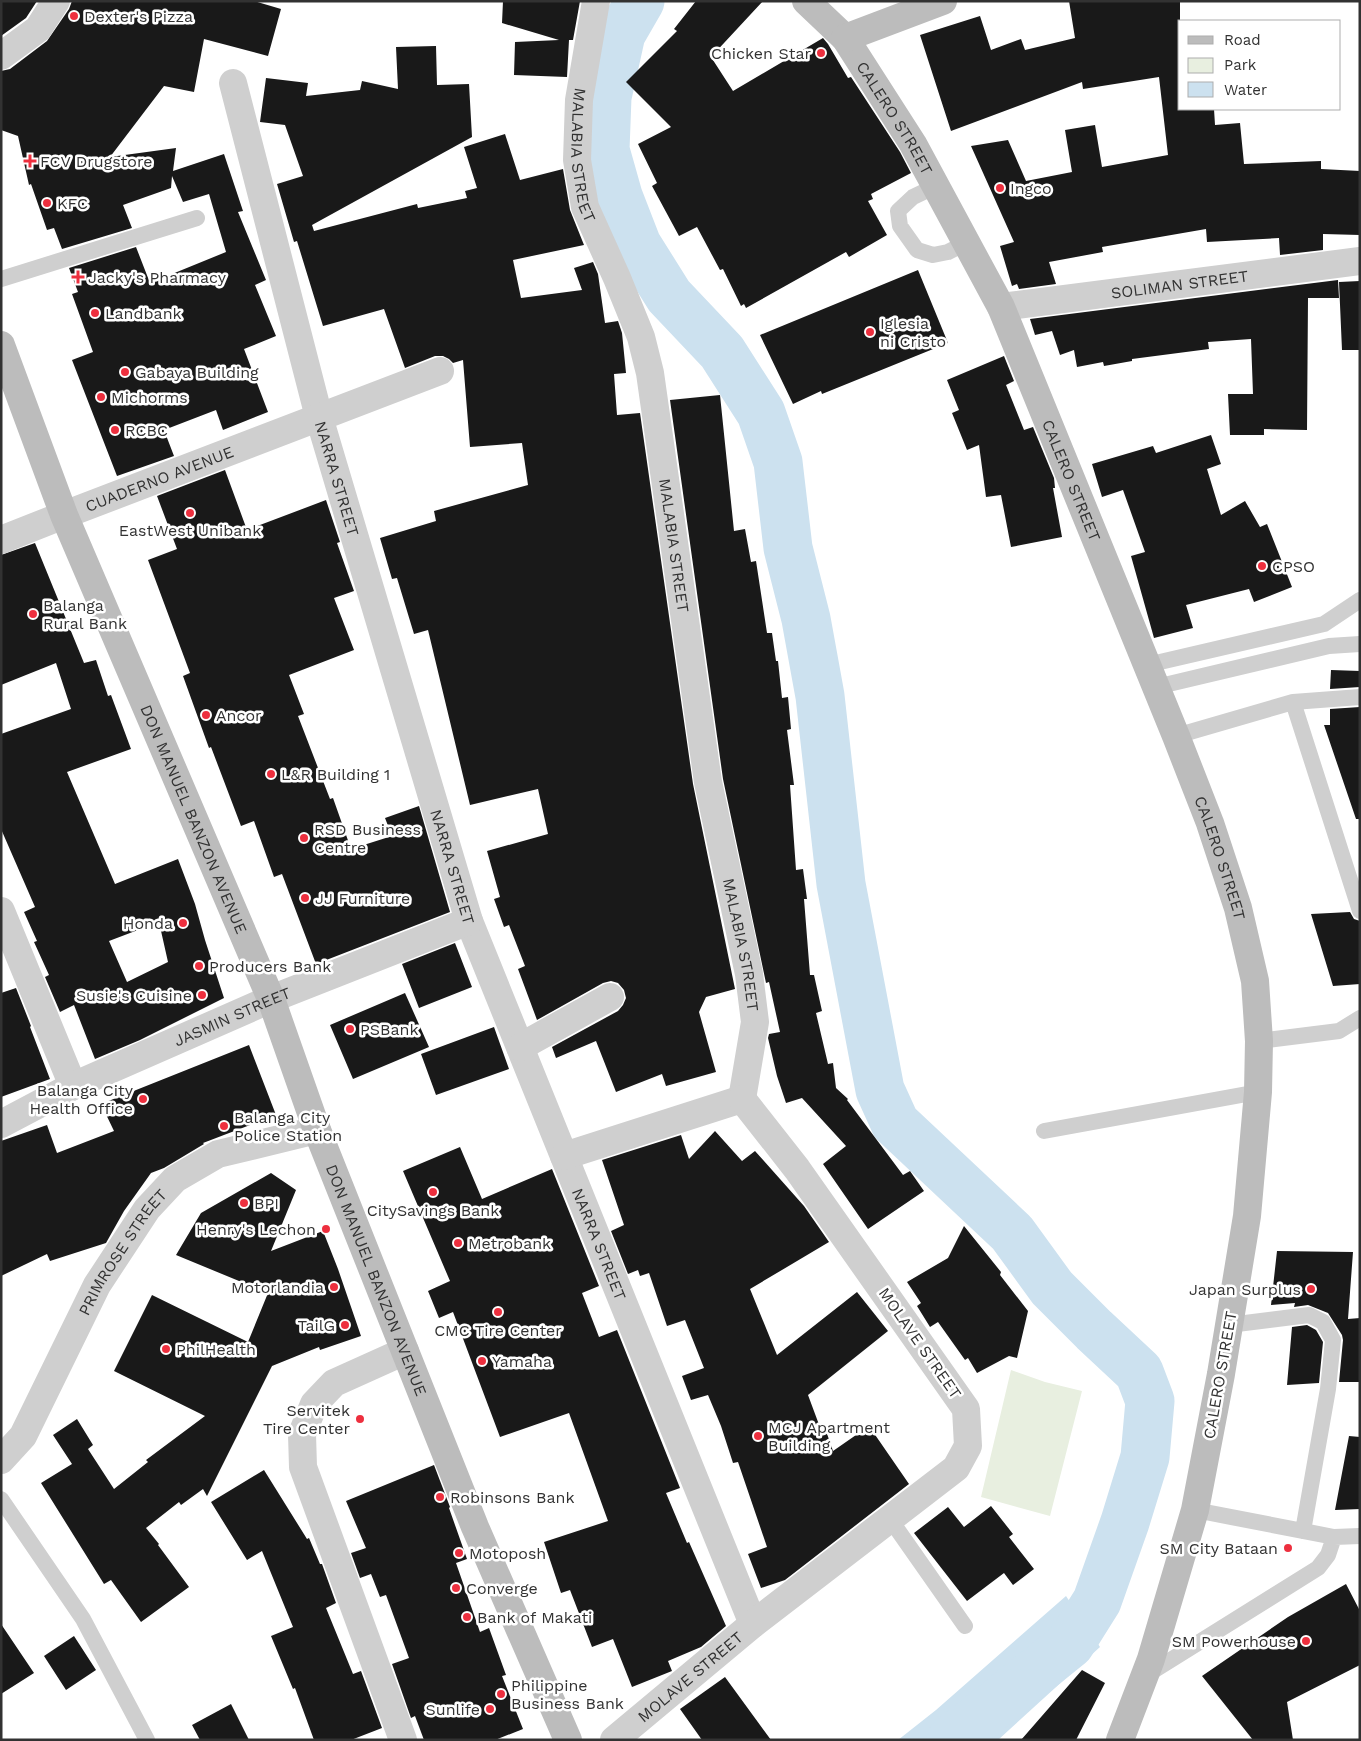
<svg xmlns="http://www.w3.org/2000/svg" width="1361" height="1741" viewBox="0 0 1361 1741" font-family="'Work Sans',sans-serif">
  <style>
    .green { fill: #e8efe0 }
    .water { fill: #cce1ef }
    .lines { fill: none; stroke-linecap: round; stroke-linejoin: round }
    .river { stroke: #cce1ef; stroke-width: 49 }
    .building { fill: #191919; fill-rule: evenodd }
    .service { stroke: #cfcfcf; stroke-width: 16 }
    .minor { stroke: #cfcfcf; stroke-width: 28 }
    .tertiary { stroke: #cfcfcf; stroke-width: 28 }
    .secondary { stroke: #bcbcbc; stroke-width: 28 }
    .poi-dot { fill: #ed2f3e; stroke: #fff; stroke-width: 2 }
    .labels { text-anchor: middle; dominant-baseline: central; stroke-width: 5; stroke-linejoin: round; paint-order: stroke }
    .poi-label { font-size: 16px; fill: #323232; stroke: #fff; text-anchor: start }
    .street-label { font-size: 16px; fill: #323232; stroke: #fff }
  </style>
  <rect width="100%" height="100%" fill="#fff"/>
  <!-- green -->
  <path class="green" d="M1011 1370 1045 1382 1082 1391 1050 1516 981 1497Z"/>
  <!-- water -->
  <path class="water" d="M1066 1596 1100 1647 998 1740H898L936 1710Z"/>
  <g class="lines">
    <!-- river -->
    <path class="river" d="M640 1 621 34 607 97 605 150 618 196 637 245 669 296 722 352 761 413 778 462 788 548 806 619 820 696 841 884 880 1090 895 1123 1012 1233 1052 1288 1094 1330 1139 1372 1150 1401 1145 1457 1125 1522 1097 1601 1070 1644 951 1740"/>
  </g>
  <!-- building -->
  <path class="building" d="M1 1H37L26 18 1 36Z
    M72 1H254L281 9 268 56 204 39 194 92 164 86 110 157 176 148 173 171 224 154 243 211 238 212 266 280 255 285 276 336 244 349 268 412 223 430 216 410 164 430 174 456 117 476 72 360 93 352 72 294 78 292 69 268 136 247 150 283 226 252 209 194 183 202 172 176 171 188 123 205 132 228 62 249 54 228 47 230 31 184 29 185 18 136 1 130V71L10 69 47 41 69 9Z
    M503 1H580L573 40H569L567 77 514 75 515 42 559 40 502 23Z
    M696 1H763L711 57 733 91 823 38 828 44 848 78 851 77 900 152 911 173 871 194 873 199 868 201 887 235 849 257 846 252 746 308 744 304 741 306 723 269 720 270 697 227 679 236 652 186 657 183 638 144 671 127 626 82 677 31 674 29Z
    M1069 1H1180V109H1214L1215 125 1240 123 1244 164 1321 161V169L1360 171V235L1323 234V250L1280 255 1279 238 1207 242 1206 229 1102 247 1103 252 1049 262 1056 284 1019 289 1017 284 1012 286 1000 246 1014 242 971 146 1008 140 1026 181 1072 172 1065 130 1095 125 1102 167 1168 155 1159 77 1083 89 1082 82 951 131 920 35 980 16 991 50 1021 39 1025 50 1075 38Z
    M436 46 437 85 469 84 472 137 312 225 314 231 417 204 418 208 467 198 465 191 477 188 464 147 505 134 520 180 563 169 570 210 584 245 513 260 521 298 582 290 574 268 593 262 598 274 605 323 618 321 622 333 626 373 614 374 617 415 640 413 693 784 735 989 706 997 699 1012 716 1072 666 1086 662 1074 616 1092 596 1041 556 1058 552 1047 618 1011 623 1005 626 998 624 990 618 983 611 981 603 983 537 1020 518 969 525 966 509 925 504 927 494 899 500 897 487 851 548 834 538 789 470 805 428 630 414 634 397 578 392 579 380 538 436 521 434 511 528 485 522 443 470 447 463 360 453 363 449 359 443 356H435L405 368 384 309 323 326 297 241 294 242 277 184 303 176 285 125 260 122 266 78 308 83 306 96 360 90 362 81 398 89 396 47Z
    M918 270 948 343 822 394 821 391 793 404 760 335Z
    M1338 280 1339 298H1308L1307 430 1264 429V435H1230L1228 394H1253L1251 339 1208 342 1209 349 1132 359V361L1104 366 1103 362 1077 367 1074 350 1060 355 1052 331 1035 335 1030 319Z
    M1360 281V350H1342L1339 282Z
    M1004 356 1014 381 1006 385 1024 430 1033 427 1054 478 1055 488H1053L1062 537 1011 547 1001 495 986 497 979 445 967 450 952 413 959 410 947 380Z
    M720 395 734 531 745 529 751 562 756 561 767 633H772L776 661H778L782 698 788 697 791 729 787 730 794 785H790L796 870 803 869 807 899H804L810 975H814L822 1011 816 1013 828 1064 833 1063 836 1088 848 1099 847 1100 903 1175 910 1171 924 1191 868 1229 823 1164 846 1146 802 1098 786 1103 777 1076 768 1038 769 1034 780 1032 769 982 766 983 723 779 670 400Z
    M1211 435 1221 464 1207 469 1221 515 1245 501 1260 527 1267 524 1292 587 1254 602 1249 589 1186 605 1193 628 1154 638 1131 556 1145 552 1123 490 1102 497 1092 464 1153 446 1156 453Z
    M225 470 247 530 326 500 340 542 337 543 354 591 334 598 354 650 289 675 304 714 298 716 330 799 333 798 351 849 392 836 385 818 419 806 450 912 316 964 282 874 274 877 254 821 241 826 211 747 209 748 183 676 190 673 148 560 177 549 157 496Z
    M35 543 84 663 96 660 108 696 111 695 131 749 67 772 115 884 178 859 195 904 205 940 224 998 140 1040 95 1059 74 1005 60 1012 45 977 49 975 34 942 37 941 24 912 35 907 1 829V734L71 709 56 663 1 685V555ZM159 922 168 962 127 982 109 941Z
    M1331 670 1360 671V687L1330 689Z
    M1360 707V819H1356L1324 725H1330V709Z
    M1350 912 1354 919 1360 921V984L1333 986 1311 914Z
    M455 943 472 987 419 1008 402 964Z
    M16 988 31 1026 30 1027 50 1079 1 1097V993Z
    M405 993 429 1047 353 1079 330 1025Z
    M494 1027 509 1069 436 1095 421 1054Z
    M249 1045 276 1115 203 1143 204 1144 164 1168 151 1173 124 1211 106 1243 50 1261 47 1254 1 1276V1141L47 1125 57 1153 114 1131 101 1104Z
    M715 1131 742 1161 755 1151 804 1206 829 1242 750 1289 777 1355 857 1292 888 1331 808 1395 821 1430 825 1428 833 1451 869 1426 909 1484 785 1580 761 1588 748 1554 767 1547 738 1462 733 1463 721 1426 708 1395 691 1400 682 1376 704 1368 685 1320 667 1326 649 1273 640 1276 638 1270 628 1274 611 1231 624 1225 602 1160 681 1135 689 1159Z
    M460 1147 482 1199 552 1169 599 1286 582 1293 599 1337 617 1330 680 1488 666 1493 687 1543 689 1542 726 1626 701 1647 668 1661 672 1671 632 1687 613 1639 592 1647 570 1590 561 1593 544 1542 608 1521 569 1413 500 1437 453 1312 439 1318 428 1291 450 1281 403 1171Z
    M271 1173 296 1190 271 1251 323 1231 338 1269 361 1336 320 1350 319 1347 272 1366 207 1496 203 1489 181 1505 179 1502 146 1528 159 1544 158 1545 189 1587 141 1622 111 1580 104 1584 41 1483 72 1464 53 1435 77 1419 93 1445 88 1449 114 1489 148 1462 146 1460 205 1416 114 1371 152 1295 248 1342 268 1293 176 1255 201 1213Z
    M964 1226 1001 1272 1000 1275 1028 1311 1017 1358 1009 1356 977 1373 968 1358 965 1360 938 1322 930 1327 917 1306 921 1303 907 1282 948 1258Z
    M1277 1251 1353 1252 1348 1319 1360 1318V1382H1339L1343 1340 1342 1335 1328 1313 1308 1305 1294 1307 1295 1303 1271 1305Z
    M1307 1325 1316 1330 1323 1342 1319 1383 1287 1385 1292 1327Z
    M1349 1436 1360 1437V1509L1335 1510Z
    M434 1465 450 1507 449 1508 467 1559 456 1563 480 1632 489 1628 506 1675 502 1676 523 1729 495 1740H424L415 1716 411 1718 392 1664 409 1658 386 1595 380 1597 371 1574 360 1578 351 1553 366 1548 346 1501Z
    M264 1470 307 1539 309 1538 320 1564H322L336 1603 326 1608 353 1674 361 1671 382 1728 351 1740H314L295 1688 293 1689 271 1636 293 1627 262 1551 247 1560 211 1502Z
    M991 1506 1013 1534 1009 1537 1034 1569 1013 1585 1004 1573 967 1601 914 1533 948 1507 964 1527Z
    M1346 1584 1360 1611V1665L1287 1702 1293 1740H1253L1202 1676 1288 1617Z
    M1 1624 34 1673 1 1694Z
    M74 1636 96 1670 66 1690 44 1656Z
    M1082 1670 1105 1683 1076 1740H1021Z
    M725 1677 771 1740H702L680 1709Z
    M231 1704 249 1740H200L192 1725Z"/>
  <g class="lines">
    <!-- service -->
    <path class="service" d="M936 186 913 197 898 211 900 226 917 250 933 255 948 252 966 243
      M1 279 197 218
      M1147 665 1324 624 1360 600
      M1156 687 1329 646 1360 644
      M1293 702 1360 911
      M1176 736 1293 702 1360 697
      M1259 1041 1339 1031 1360 1018
      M1044 1131 1258 1092
      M1229 1325 1309 1315 1323 1322 1333 1340 1328 1389 1303 1531
      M1 1499 83 1619 147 1740
      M1195 1510 1334 1537 1360 1536
      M890 1519 965 1626
      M1145 1676 1318 1568 1328 1555 1334 1537"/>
    <!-- minor -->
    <g class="minor">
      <path id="s1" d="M596 1 579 100 577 160 585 207 617 278 641 337 650 373 708 782 749 974 755 1022 742 1099"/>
      <path d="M1 56 38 29 56 1"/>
      <path id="s2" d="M233 83 319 417 469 921 753 1624"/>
      <path id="s3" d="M1001 307 1360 261"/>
      <path id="s4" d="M64 515 440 371"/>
      <path d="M1 911 73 1086"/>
      <path d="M520 1047 610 997"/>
      <path id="s5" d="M1 1124 73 1086 271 999 469 921"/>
      <path d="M564 1156 742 1099"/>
      <path id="s6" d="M1 1460 23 1436 97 1285 147 1209 175 1179 218 1154 317 1130"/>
      <path d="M403 1740 303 1467 302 1434 314 1404 334 1383 405 1351"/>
      <path id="s7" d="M614 1740 753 1624 956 1468 968 1446 966 1409 797 1169 742 1099"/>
    </g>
    <!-- tertiary -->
    <path class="tertiary" d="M1 540 64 515"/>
    <!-- secondary -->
    <g class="secondary">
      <path id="s8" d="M806 1 845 38 913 144 1001 307 1176 736 1210 823 1238 908 1255 981 1259 1041 1258 1092 1247 1216 1221 1374 1195 1510 1151 1659 1120 1740"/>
      <path d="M845 38 943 1"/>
      <path id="s9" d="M1 345 64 515 271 999 317 1130 475 1527 568 1740"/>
    </g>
  </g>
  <!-- markers -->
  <g class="poi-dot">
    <circle cx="74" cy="16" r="5"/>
    <circle cx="821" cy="53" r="5"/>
    <path d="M27.5 153.5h5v5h5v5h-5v5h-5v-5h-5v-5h5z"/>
    <circle cx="1000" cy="188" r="5"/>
    <circle cx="47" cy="203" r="5"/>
    <path d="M75.5 269.5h5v5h5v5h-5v5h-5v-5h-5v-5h5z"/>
    <circle cx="95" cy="313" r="5"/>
    <circle cx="870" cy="332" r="5"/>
    <circle cx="125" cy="372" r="5"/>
    <circle cx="101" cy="397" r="5"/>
    <circle cx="115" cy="430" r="5"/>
    <circle cx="190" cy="513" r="5"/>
    <circle cx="1262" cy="566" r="5"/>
    <circle cx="33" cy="614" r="5"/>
    <circle cx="206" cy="715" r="5"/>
    <circle cx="271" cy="774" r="5"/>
    <circle cx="304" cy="838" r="5"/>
    <circle cx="305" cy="898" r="5"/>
    <circle cx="183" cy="923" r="5"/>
    <circle cx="199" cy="966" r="5"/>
    <circle cx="202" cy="995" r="5"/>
    <circle cx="350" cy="1029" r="5"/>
    <circle cx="143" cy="1099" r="5"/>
    <circle cx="224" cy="1126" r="5"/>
    <circle cx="433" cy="1192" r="5"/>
    <circle cx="244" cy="1203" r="5"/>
    <circle cx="326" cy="1229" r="5"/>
    <circle cx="458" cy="1243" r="5"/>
    <circle cx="334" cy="1287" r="5"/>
    <circle cx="1311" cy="1289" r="5"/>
    <circle cx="498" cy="1312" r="5"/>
    <circle cx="345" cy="1325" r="5"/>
    <circle cx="166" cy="1349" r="5"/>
    <circle cx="482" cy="1361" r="5"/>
    <circle cx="360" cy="1419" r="5"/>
    <circle cx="758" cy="1436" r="5"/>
    <circle cx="440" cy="1497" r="5"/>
    <circle cx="1288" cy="1548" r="5"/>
    <circle cx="459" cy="1553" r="5"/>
    <circle cx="456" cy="1588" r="5"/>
    <circle cx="467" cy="1617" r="5"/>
    <circle cx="1306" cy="1641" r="5"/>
    <circle cx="501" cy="1694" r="5"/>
    <circle cx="490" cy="1709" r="5"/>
  </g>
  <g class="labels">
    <!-- poi labels -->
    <g class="poi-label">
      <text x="84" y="16">Dexter's Pizza</text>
      <text x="811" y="53" text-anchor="end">Chicken Star</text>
      <text x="40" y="161">FCV Drugstore</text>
      <text x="1010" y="188">Ingco</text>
      <text x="57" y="203">KFC</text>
      <text x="88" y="277">Jacky's Pharmacy</text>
      <text x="105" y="313">Landbank</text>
      <text x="880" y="323">Iglesia<tspan x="880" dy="18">ni Cristo</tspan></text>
      <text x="135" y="372">Gabaya Building</text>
      <text x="111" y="397">Michorms</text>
      <text x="125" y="430">RCBC</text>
      <text x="190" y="530" text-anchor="middle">EastWest Unibank</text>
      <text x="1272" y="566">CPSO</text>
      <text x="43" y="605">Balanga<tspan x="43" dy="18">Rural Bank</tspan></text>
      <text x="216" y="715">Ancor</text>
      <text x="281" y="774">L&amp;R Building 1</text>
      <text x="314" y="829">RSD Business<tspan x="314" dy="18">Centre</tspan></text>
      <text x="315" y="898">JJ Furniture</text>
      <text x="173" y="923" text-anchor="end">Honda</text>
      <text x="209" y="966">Producers Bank</text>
      <text x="192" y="995" text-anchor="end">Susie's Cuisine</text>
      <text x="360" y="1029">PSBank</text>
      <text x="133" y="1090" text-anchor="end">Balanga City<tspan x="133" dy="18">Health Office</tspan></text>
      <text x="234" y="1117">Balanga City<tspan x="234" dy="18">Police Station</tspan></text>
      <text x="254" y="1203">BPI</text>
      <text x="433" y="1210" text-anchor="middle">CitySavings Bank</text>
      <text x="316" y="1229" text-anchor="end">Henry's Lechon</text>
      <text x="468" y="1243">Metrobank</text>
      <text x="324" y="1287" text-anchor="end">Motorlandia</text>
      <text x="1301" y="1289" text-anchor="end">Japan Surplus</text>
      <text x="335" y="1325" text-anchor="end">TailG</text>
      <text x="498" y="1330" text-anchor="middle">CMC Tire Center</text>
      <text x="176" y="1349">PhilHealth</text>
      <text x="492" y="1361">Yamaha</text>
      <text x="350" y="1410" text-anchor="end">Servitek<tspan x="350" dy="18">Tire Center</tspan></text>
      <text x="768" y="1427">MCJ Apartment<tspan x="768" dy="18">Building</tspan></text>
      <text x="450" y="1497">Robinsons Bank</text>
      <text x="1278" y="1548" text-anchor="end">SM City Bataan</text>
      <text x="469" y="1553">Motoposh</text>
      <text x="466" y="1588">Converge</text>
      <text x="477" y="1617">Bank of Makati</text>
      <text x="1296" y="1641" text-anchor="end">SM Powerhouse</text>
      <text x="511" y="1685">Philippine<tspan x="511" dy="18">Business Bank</tspan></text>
      <text x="480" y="1709" text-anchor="end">Sunlife</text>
    </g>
    <!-- street labels -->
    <g class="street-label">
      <text stroke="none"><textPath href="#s8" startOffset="148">CALERO STREET</textPath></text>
      <text stroke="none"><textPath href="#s1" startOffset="156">MALABIA STREET</textPath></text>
      <text stroke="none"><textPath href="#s3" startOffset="180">SOLIMAN STREET</textPath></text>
      <text stroke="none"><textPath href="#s4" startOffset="102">CUADERNO AVENUE</textPath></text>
      <text stroke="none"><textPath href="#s2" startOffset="409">NARRA STREET</textPath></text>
      <text stroke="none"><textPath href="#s8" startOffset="552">CALERO STREET</textPath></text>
      <text stroke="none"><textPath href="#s1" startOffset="561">MALABIA STREET</textPath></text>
      <text stroke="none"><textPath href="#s9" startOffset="512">DON MANUEL BANZON AVENUE</textPath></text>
      <text stroke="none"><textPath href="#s8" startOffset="958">CALERO STREET</textPath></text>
      <text stroke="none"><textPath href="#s2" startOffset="814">NARRA STREET</textPath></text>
      <text stroke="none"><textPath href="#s1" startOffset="966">MALABIA STREET</textPath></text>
      <text stroke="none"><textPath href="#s5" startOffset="255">JASMIN STREET</textPath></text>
      <text stroke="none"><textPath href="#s2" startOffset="1219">NARRA STREET</textPath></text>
      <text stroke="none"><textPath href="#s6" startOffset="242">PRIMROSE STREET</textPath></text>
      <text stroke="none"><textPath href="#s9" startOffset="1008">DON MANUEL BANZON AVENUE</textPath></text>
      <text transform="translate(920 1343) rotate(55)">MOLAVE STREET</text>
      <text transform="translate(1220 1375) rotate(-80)">CALERO STREET</text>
      <text stroke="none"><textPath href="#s7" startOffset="99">MOLAVE STREET</textPath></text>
    </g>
  </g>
  <!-- border -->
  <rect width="1361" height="1741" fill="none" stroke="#323232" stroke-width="5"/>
  <!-- legend -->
  <rect x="1178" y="20" width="162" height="90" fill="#ffffff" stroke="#adadad"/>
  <rect x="1188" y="36" width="25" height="8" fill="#bcbcbc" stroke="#adadad"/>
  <text x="1224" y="45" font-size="15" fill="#323232">Road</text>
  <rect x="1188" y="58" width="25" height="15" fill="#e8efe0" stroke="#adadad"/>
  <text x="1224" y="70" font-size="15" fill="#323232">Park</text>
  <rect x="1188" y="82" width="25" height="15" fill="#cce1ef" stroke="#adadad"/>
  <text x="1224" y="95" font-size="15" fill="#323232">Water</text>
</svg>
